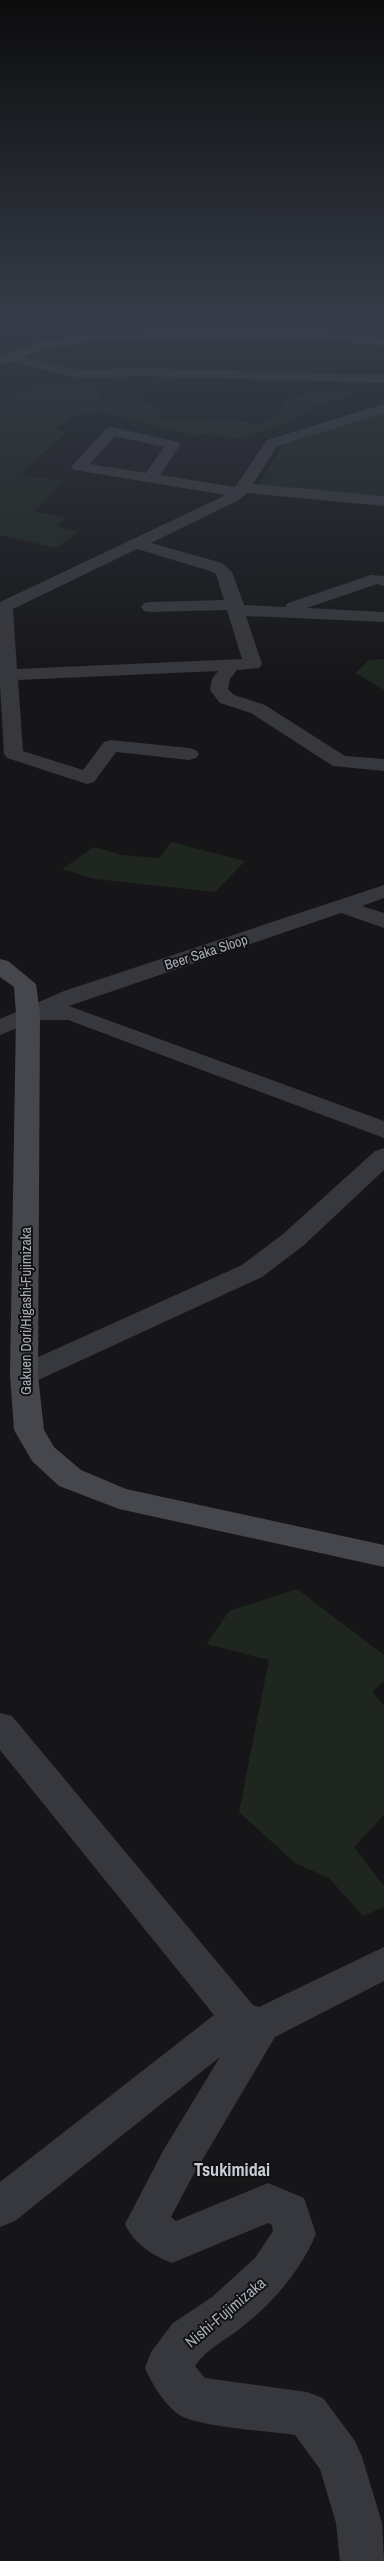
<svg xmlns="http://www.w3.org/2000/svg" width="384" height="2561" viewBox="0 0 384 2561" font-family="'Archivo Narrow',sans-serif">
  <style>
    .green { fill: #1e261f }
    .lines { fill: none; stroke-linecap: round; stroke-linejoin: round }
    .street { fill: #37383d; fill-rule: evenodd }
    .secondary { fill: #45474d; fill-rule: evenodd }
    .labels { text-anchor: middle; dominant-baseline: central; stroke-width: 4; stroke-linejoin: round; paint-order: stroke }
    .street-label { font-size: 14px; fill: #a8adb8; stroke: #111113 }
    .near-street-label { font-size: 16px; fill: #a8adb8; stroke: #111113 }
    .near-neighbourhood-label { font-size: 18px; font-weight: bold; fill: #c9ccd4; stroke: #111113 }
  </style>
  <rect width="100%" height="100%" fill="#161618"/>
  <!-- green -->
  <path class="green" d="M44 387H95L103 399H141L161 409 160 418 264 423 279 415 286 401H291L293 396 303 397 304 388 350 391 353 396 319 404 320 405 304 411 305 414 289 420V423L240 439 203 434 198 437 102 412 74 416 56 429 66 433C51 450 33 457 21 475L64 481 34 511 65 518 55 526 78 532 56 548 0 535V399L24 389Z
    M384 411V498L258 486 283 444Z
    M384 659V690L355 673 369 660Z
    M171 842 245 861 215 892 95 879 62 869 94 847 122 855 159 858Z
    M297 1589 384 1655V1681L372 1692 384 1705V1815L354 1847 384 1886V1907L363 1916 329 1878 295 1863 239 1812 269 1660 207 1644 229 1611Z"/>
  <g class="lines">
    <!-- street -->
    <path class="street" d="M9 354 80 370 141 368 384 375V383L141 376 80 378 4 361 2 358 4 355Z
      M384 404V413L277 446 253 484 384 496V506L247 493 239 500 151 543 222 563 232 572 244 605 285 607 288 603 371 575 384 576V586L377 584 307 608 384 612V622L246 616 262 664 259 668 237 670 230 679 228 689 234 695 265 705 345 756 384 759V771L333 766 251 713 220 703 210 690 212 679 218 671 18 680 23 751 83 770 104 742 111 740 189 748 196 750 199 754 196 758 189 760 116 752 94 782 87 784 7 758 4 754 0 685V602L226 495 74 470 71 467 74 464 107 428 112 427 178 442 180 445 160 475 235 487 267 440ZM115 436 164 447 146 473 90 464ZM137 549 210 571 216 574 224 600 150 602 144 603 141 607 144 611 150 612 227 610 242 659 17 669 13 609Z
      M384 885V898L362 906 384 913V928L341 913 69 1006 384 1121V1138L68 1020H37L0 1035V1019L64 991Z
      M384 1148V1170L303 1246 262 1277 34 1382 24 1385 14 1382 10 1375 14 1368 242 1265 283 1234 375 1151Z
      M0 1713 12 1716 253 2005 259 2007 384 1947V1981L275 2037 191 2179 171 2217 176 2221 268 2183 304 2198 316 2234C300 2271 274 2302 242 2327 225 2341 207 2348 195 2366L205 2378 307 2392 323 2398 355 2441 362 2457 382 2523 384 2561H340L336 2523 320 2469 295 2435C270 2431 195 2427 178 2414 164 2404 152 2384 145 2368L151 2352 173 2323 212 2297 255 2258 273 2231 272 2225 268 2223 172 2263C152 2255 134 2244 125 2224L163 2151 220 2057 15 2221 0 2227V2182L214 2015 0 1750Z"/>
    <!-- secondary -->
    <path class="secondary" d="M304 329 384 338V346L304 337 105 340 46 348 0 365V356L42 341 105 332Z
      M0 959 8 961 36 984 40 1014 38 1375 44 1430 54 1447 81 1470 126 1489 384 1545V1567L119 1509 59 1486 32 1461 14 1430 10 1375 16 1014 14 987 0 977Z"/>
  </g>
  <!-- sky -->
  <linearGradient id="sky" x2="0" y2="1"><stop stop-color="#0c0c0d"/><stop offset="0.47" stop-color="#363c48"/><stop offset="1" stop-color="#363c48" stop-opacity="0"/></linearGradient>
  <rect width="384" height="681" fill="url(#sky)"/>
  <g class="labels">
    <!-- street labels -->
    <g class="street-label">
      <text transform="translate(206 952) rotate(-18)">Beer Saka Sloop</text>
      <text transform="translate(26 1311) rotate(-90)">Gakuen Dori/Higashi-Fujimizaka</text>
    </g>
    <!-- near-street labels -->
    <g class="near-street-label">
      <text transform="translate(225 2312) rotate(-40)">Nishi-Fujimizaka</text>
    </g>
    <!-- near-neighbourhood labels -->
    <g class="near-neighbourhood-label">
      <text x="232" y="2169">Tsukimidai</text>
    </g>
  </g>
</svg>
